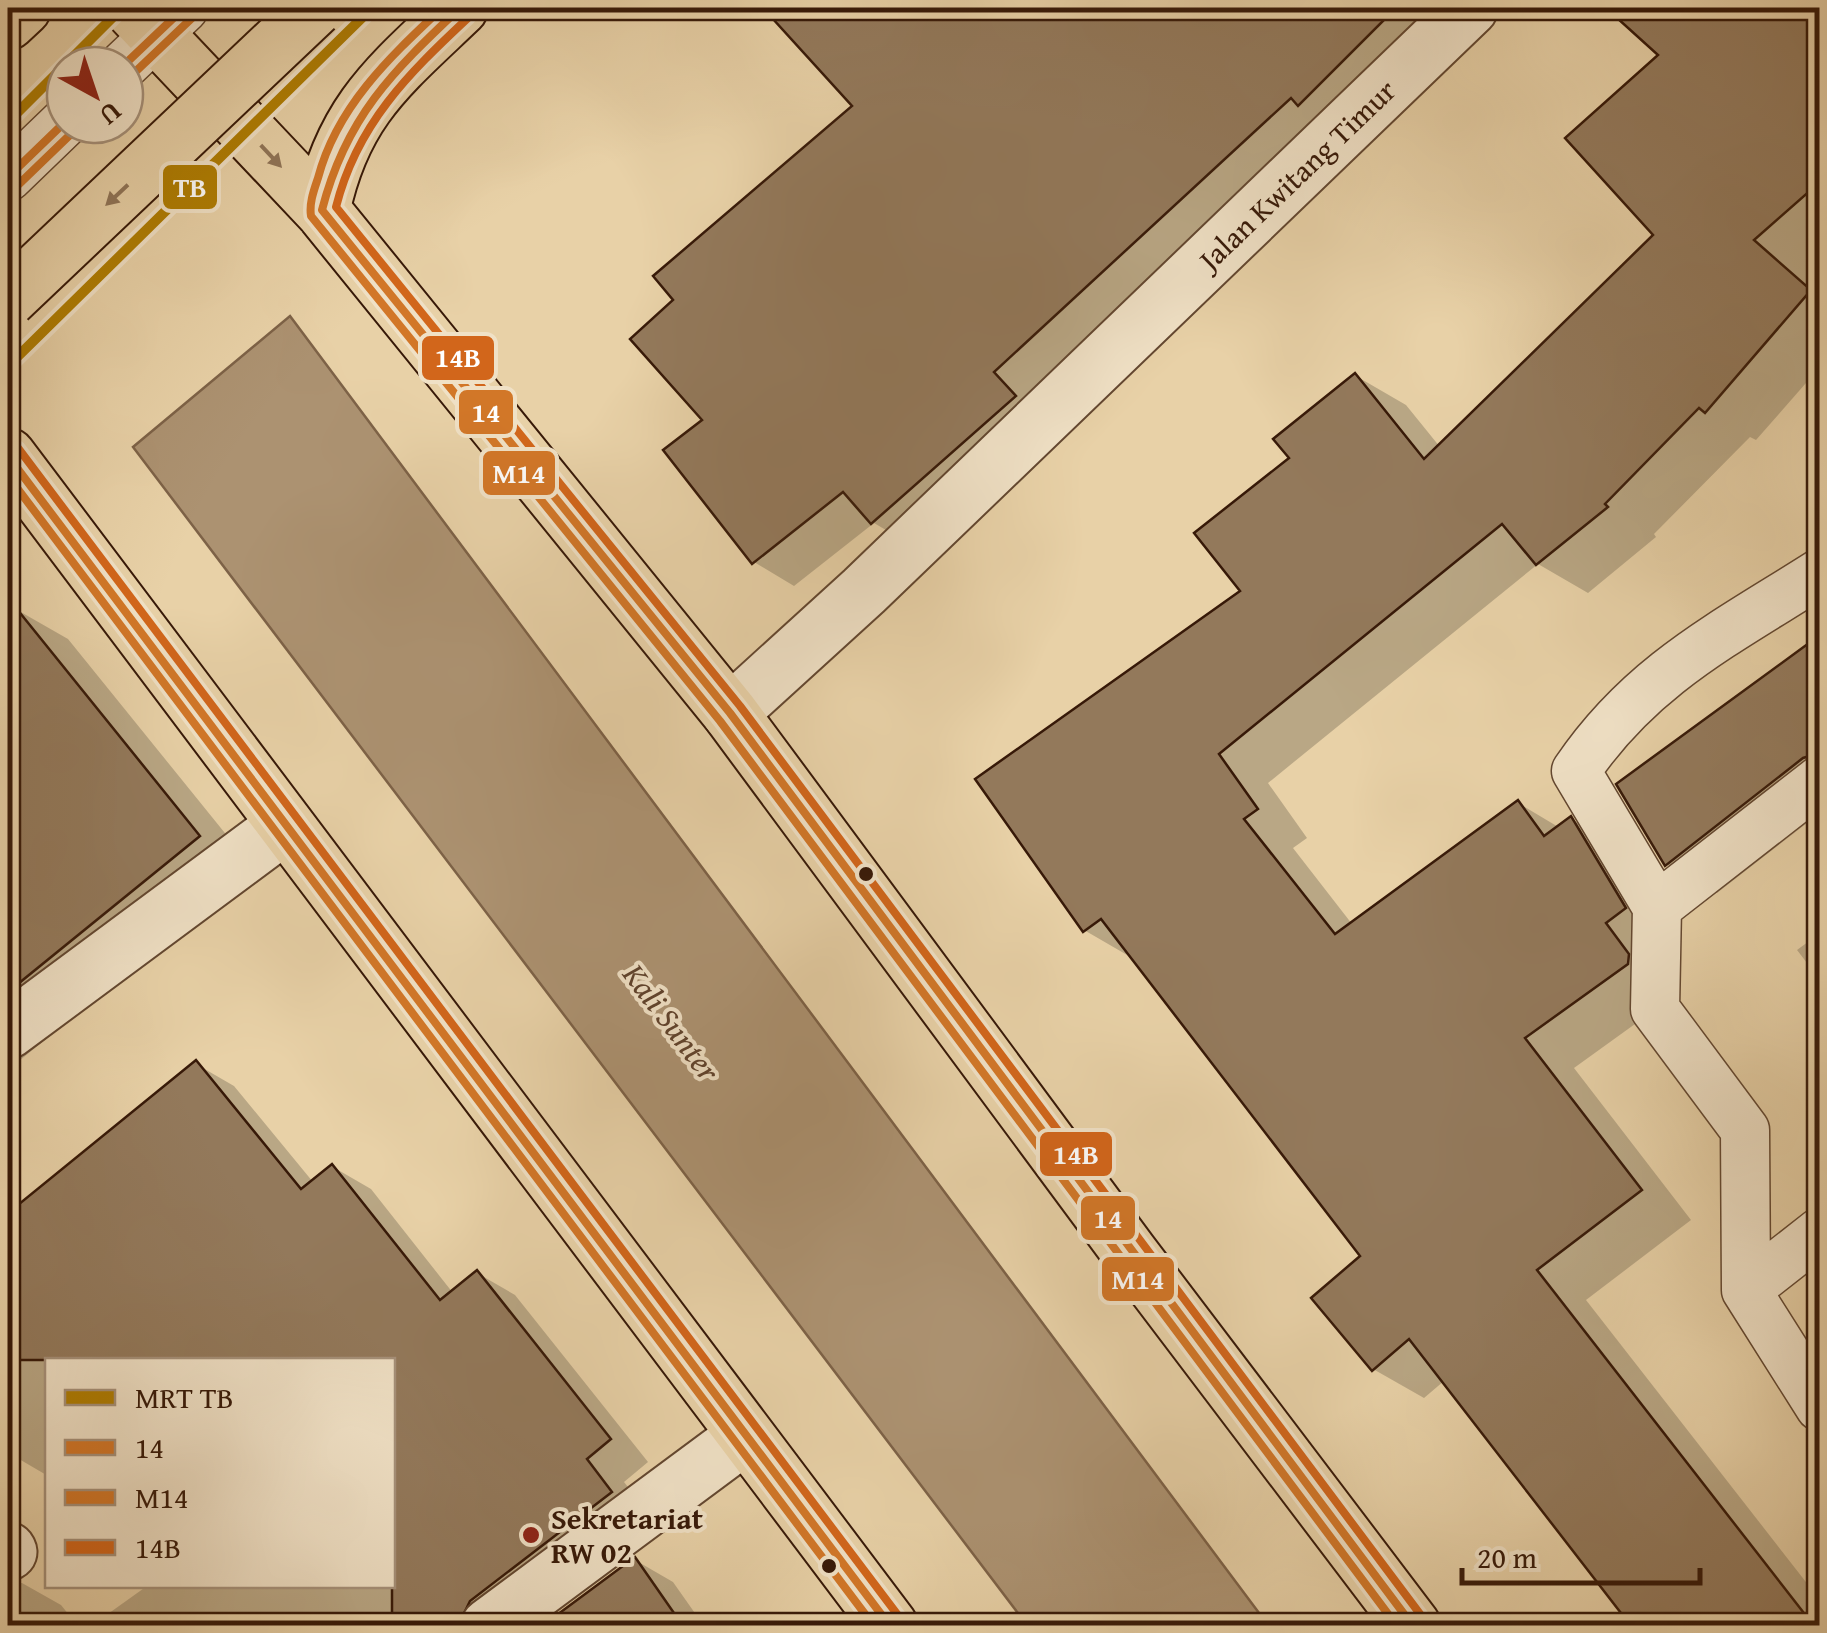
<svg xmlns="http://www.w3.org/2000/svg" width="1827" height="1633" viewBox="0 0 1827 1633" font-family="'Gentium Book Plus',serif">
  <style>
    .water { fill: #ac9271; stroke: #7d6247; stroke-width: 2.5 }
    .shadow { fill: #0003 }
    .building { fill: #93795b; stroke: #371908; stroke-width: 2.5 }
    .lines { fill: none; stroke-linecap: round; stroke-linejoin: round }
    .lane-casing { stroke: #634730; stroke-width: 51 }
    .street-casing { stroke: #634730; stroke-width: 59 }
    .primary-casing { stroke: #371908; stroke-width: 59 }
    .lane { stroke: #f0e1c6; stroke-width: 48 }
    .street { stroke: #f0e1c6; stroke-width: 55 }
    .primary { stroke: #e8d1a7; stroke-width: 55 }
    .primary-bridge-casing { stroke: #371908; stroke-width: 59; stroke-linecap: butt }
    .primary-bridge { stroke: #e8d1a7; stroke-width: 55 }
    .bus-1-casing { stroke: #f0e1c6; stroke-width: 15 }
    .bus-2-casing { stroke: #f0e1c6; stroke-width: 15 }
    .bus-3-casing { stroke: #f0e1c6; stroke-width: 15 }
    .bus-1 { stroke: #d27728; stroke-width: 8 }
    .bus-2 { stroke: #d27728; stroke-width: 8 }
    .bus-3 { stroke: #d2661b; stroke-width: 8 }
    .metro-1-casing { stroke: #f0e1c6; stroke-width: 18 }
    .metro-1 { stroke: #af7d03; stroke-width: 10 }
    .oneway { fill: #907558 }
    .bus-dot { fill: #371908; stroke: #f0e1c6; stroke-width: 4 }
    .poi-dot { fill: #8f2418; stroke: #f0e1c6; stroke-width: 4 }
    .labels { text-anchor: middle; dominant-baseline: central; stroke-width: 8; stroke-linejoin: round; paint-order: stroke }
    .street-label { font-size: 30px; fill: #371908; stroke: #f0e1c6 }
    .poi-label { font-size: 30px; font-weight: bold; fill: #371908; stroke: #f0e1c6; text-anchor: start }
    .water-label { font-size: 32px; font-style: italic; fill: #60432d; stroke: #f0e1c6 }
    .line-badge { stroke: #f0e1c6; stroke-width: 4 }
    .badge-label { font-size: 28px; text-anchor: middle; font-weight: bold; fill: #fff }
  </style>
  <rect width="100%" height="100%" fill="#e8d1a7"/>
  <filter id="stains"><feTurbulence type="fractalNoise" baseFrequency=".002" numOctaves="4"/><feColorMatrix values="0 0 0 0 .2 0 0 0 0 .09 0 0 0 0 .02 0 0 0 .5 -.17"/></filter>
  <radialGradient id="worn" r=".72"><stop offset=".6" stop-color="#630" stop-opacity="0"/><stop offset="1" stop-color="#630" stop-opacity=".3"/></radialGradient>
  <!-- water -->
  <path class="water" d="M290 316 1268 1625H1027L133 447Z"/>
  <!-- shadow -->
  <path class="shadow" d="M767 8H1447L913 546 874 523 794 586 754 562 705 421 677 300 856 106Z
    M1644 8H1763L1779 22 1794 8H1820V367L1756 440 1750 437 1654 534 1656 537 1588 593 1538 564 1268 783 1307 838 1293 848 1352 924 1518 803 1560 828 1571 819 1622 849 1678 993 1574 1068 1691 1220 1586 1300 1820 1600V1626H1634L1444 1381 1424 1398 1373 1369 1364 1256 1134 959 1084 930 1244 591 1292 459 1356 376 1406 405 1440 447 1657 235 1662 55 1628 25Z
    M12 607 68 639 254 869 8 1070V611Z
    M1820 638V813L1717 893 1666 864Z
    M1820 933V980L1797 950Z
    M196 1064 234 1086 313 1182 333 1167 371 1189 453 1293 477 1273 515 1295 648 1462 624 1482 649 1514 506 1626H91L147 1586H392V1360H48V1476L19 1459 8 1444V1216Z
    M635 1560 673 1582 704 1626H546Z
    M8 1583H22L61 1605 78 1626H8Z"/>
  <!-- building -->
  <path class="building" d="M763 8H1396L1298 106 1291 98 994 372 1016 396 871 524 843 492 752 564 663 450 702 420 630 339 673 300 653 276 852 106Z
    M1606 8H1820V182L1754 240 1811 290 1705 413 1699 408 1605 504 1608 507 1536 565 1502 524 1219 754 1258 809 1244 819 1335 934 1518 800 1544 836 1571 816 1626 908 1606 923 1629 954 1628 964 1525 1038 1642 1190 1537 1270 1814 1626H1631L1409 1339 1372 1371 1311 1298 1360 1256 1101 919 1083 932 975 779 1240 591 1194 533 1289 458 1273 439 1355 373 1424 459 1653 235 1565 138 1658 55Z
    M8 598 200 836 8 992Z
    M1820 635V753L1803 758 1665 866 1616 784Z
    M196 1060 301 1189 332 1164 440 1300 477 1270 611 1439 587 1459 612 1492 470 1601 458 1626H392V1360H8V1213Z
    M635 1557 683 1626H542Z"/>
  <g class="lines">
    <defs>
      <path id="lane" d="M124 65 184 8
        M8 177 65 122
        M1820 780 1657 907 1655 1009 1745 1130 1746 1290 1820 1407
        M1657 907 1576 771C1641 675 1724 634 1820 573
        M1746 1290 1820 1232"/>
      <g id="street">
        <path id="s1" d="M730 713 864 591 1470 8"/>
        <path d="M8 1031 283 827"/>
        <path d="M8 1550 9 1552"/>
        <path d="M489 1626 745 1436"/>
      </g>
      <path id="primary" d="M131 8 322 210 730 713 1130 1253 1413 1626
        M8 22 23 8
        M322 210C343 110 390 75 460 8
        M8 456 890 1626"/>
    </defs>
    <!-- lane casing -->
    <use href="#lane" class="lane-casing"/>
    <!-- street casing -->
    <use href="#street" class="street-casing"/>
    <!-- primary casing -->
    <use href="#primary" class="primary-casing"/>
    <!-- lane -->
    <use href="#lane" class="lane"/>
    <!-- street -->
    <use href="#street" class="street"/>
    <!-- primary -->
    <use href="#primary" class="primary"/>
    <defs>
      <path id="primary-bridge" d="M8 299 315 8"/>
    </defs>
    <!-- primary-bridge casing -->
    <use href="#primary-bridge" class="primary-bridge-casing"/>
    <!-- primary-bridge -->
    <use href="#primary-bridge" class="primary-bridge"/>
    <defs>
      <path id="bus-1" d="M460 8C392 72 346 117 322 210L730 713 1413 1626
        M124 65 184 8
        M8 177 65 122
        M8 456 890 1626"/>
      <path id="bus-2" d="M442 8C390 57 337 106 318 178 314 190 309 203 311 216L720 721 1397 1626
        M133 74 193 17
        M17 186 74 131
        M8 476 874 1626"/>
      <path id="bus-3" d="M469 17C408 74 357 124 336 207L740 706 1423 1618
        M18 448 900 1618"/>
    </defs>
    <!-- bus-1 casing -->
    <use href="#bus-1" class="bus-1-casing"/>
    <!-- bus-2 casing -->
    <use href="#bus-2" class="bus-2-casing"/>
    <!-- bus-3 casing -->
    <use href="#bus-3" class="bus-3-casing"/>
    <!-- bus-1 -->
    <use href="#bus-1" class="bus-1"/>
    <!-- bus-2 -->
    <use href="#bus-2" class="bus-2"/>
    <!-- bus-3 -->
    <use href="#bus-3" class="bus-3"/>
    <defs>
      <path id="metro-1" d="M8 122 122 8
        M8 366 372 8"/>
    </defs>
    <!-- metro-1 casing -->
    <use href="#metro-1" class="metro-1-casing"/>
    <!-- metro-1 -->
    <use href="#metro-1" class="metro-1"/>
  </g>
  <!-- one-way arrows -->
  <defs><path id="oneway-solid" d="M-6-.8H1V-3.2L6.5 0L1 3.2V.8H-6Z" transform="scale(2.5)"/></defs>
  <g class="oneway">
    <use href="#oneway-solid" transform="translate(271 156) rotate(47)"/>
    <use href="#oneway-solid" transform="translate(117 195) rotate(137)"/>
  </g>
  <!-- markers -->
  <g class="bus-dot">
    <circle cx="866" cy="874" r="9"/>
    <circle cx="829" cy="1566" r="9"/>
  </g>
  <circle class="poi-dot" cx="531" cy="1535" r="10"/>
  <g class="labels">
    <!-- street labels -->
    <g class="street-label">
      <text stroke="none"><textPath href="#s1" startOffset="782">Jalan Kwitang Timur</textPath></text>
    </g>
    <!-- poi labels -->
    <g class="poi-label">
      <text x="551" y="1518">Sekretariat<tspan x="551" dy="34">RW 02</tspan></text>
    </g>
    <!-- water labels -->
    <g class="water-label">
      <text transform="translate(672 1022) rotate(53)">Kali Sunter</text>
    </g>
  </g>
  <g class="line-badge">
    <rect x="161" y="163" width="58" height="48" rx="10" fill="#af7d03"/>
    <rect x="420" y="334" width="76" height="48" rx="10" fill="#d2661b"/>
    <rect x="457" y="388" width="58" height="48" rx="10" fill="#d27728"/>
    <rect x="481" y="449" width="76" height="48" rx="10" fill="#d27728"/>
    <rect x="1038" y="1130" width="76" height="48" rx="10" fill="#d2661b"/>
    <rect x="1079" y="1194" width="58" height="48" rx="10" fill="#d27728"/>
    <rect x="1100" y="1255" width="76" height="48" rx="10" fill="#d27728"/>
  </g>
  <g class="badge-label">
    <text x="190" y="197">TB</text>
    <text x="458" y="367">14B</text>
    <text x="486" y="422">14</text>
    <text x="519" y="483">M14</text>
    <text x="1076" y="1164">14B</text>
    <text x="1108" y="1228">14</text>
    <text x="1138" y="1289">M14</text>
  </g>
  <!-- margin -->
  <rect width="1827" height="1633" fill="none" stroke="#e8d1a7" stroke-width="40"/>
  <rect x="10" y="10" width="1807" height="1613" fill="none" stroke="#371908" stroke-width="5"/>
  <rect x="20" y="20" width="1787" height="1593" fill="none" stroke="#371908" stroke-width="2.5"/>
  <!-- legend -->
  <rect x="45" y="1358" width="350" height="230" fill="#f0e1c6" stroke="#a6917a" stroke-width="2.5"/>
  <rect x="65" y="1390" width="50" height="15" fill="#af7d03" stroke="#a6917a" stroke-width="2.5"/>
  <text x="135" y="1408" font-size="30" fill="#371908">MRT TB</text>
  <rect x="65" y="1440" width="50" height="15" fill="#d27728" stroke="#a6917a" stroke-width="2.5"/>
  <text x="135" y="1458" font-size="30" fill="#371908">14</text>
  <rect x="65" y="1490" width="50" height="15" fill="#d27728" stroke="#a6917a" stroke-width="2.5"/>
  <text x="135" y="1508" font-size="30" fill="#371908">M14</text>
  <rect x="65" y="1540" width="50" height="15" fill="#d2661b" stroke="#a6917a" stroke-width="2.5"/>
  <text x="135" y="1558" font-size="30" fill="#371908">14B</text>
  <!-- north arrow -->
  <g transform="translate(95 95) rotate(140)"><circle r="48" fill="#f0e1c6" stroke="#a6917a" stroke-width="2.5"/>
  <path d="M0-8L18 38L0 25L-18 38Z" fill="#8f2418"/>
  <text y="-15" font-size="28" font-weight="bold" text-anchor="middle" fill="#371908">U</text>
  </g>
  <!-- scale -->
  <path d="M1462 1568v15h238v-15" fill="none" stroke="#371908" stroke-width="5"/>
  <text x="1477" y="1568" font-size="30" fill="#371908" stroke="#f0e1c6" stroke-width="8" paint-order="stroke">20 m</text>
  <rect width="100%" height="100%" filter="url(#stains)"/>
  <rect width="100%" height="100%" fill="url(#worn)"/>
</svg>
